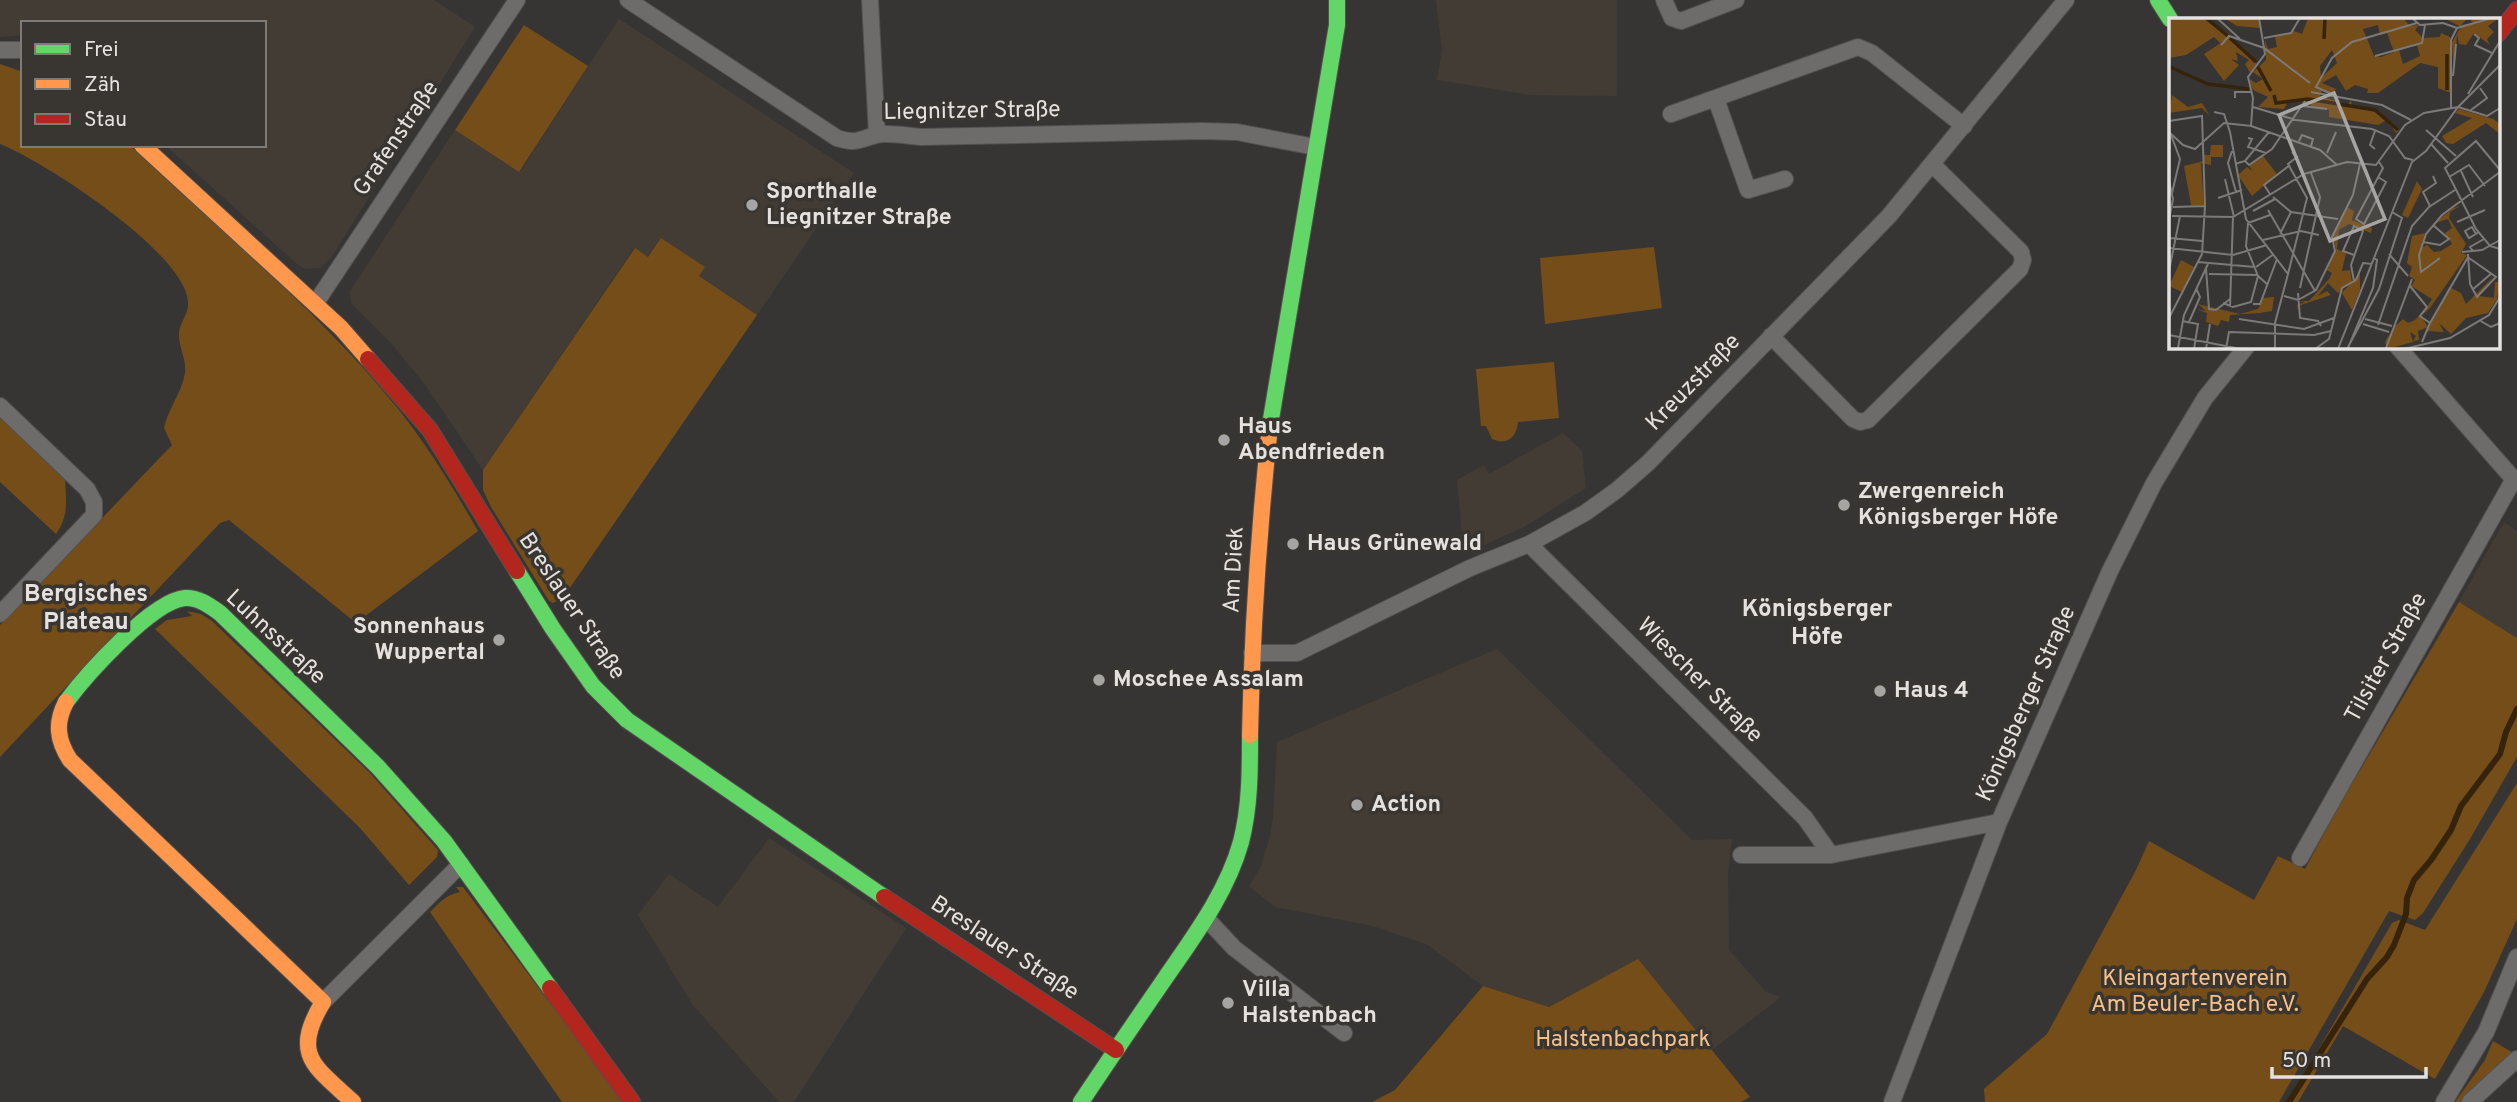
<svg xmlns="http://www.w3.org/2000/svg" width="2517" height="1102" viewBox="0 0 2517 1102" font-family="Overpass,sans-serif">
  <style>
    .built { fill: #433c34 }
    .green { fill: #754d19 }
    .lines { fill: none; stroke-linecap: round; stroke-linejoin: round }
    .stream { stroke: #36230b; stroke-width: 6 }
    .street-casing { stroke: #52514f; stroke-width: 18 }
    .fast-casing { stroke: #52514f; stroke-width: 18 }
    .slow-casing { stroke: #52514f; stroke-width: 18 }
    .jam-casing { stroke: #52514f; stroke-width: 18 }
    .street { stroke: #6e6c6b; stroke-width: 16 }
    .fast { stroke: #63d668; stroke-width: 16 }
    .slow { stroke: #ff974d; stroke-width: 16 }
    .jam { stroke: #b3261e; stroke-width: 16 }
    .poi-dot { fill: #a7a5a3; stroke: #393531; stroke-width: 2.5 }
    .labels { text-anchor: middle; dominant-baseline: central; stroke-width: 7; stroke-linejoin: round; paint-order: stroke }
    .street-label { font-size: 23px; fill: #e4e1df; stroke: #393531 }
    .poi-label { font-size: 23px; font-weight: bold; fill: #e4e1df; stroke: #393531; text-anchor: start }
    .park-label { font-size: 23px; fill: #f5c189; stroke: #393531 }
    .neighbourhood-label { font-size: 24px; font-weight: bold; fill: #e4e1df; stroke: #393531 }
    .inset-river { fill: none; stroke: #36230b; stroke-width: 3.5 }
    .inset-road { fill: none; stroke: #7c7a78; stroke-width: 2 }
    .view { fill: #a7a5a3; fill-opacity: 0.15; stroke: #a7a5a3; stroke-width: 3.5 }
    .inset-edge { fill: none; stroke: #e4e1df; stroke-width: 3.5 }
  </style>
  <rect width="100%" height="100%" fill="#373533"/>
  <!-- built -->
  <path class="built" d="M0 0H434L475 27 331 258 320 268 305 269 296 263 165 145H264V23H23V35L0 37Z
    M1436 0H1617V96L1531 95 1437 80 1442 50Z
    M619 19 854 173 757 315 698 276 704 267 662 239 648 257 634 248 483 470 426 386 392 344 351 303 350 291 455 130 520 172Z
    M1563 433 1582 451 1586 488 1524 527 1468 552 1462 536 1457 480 1484 465 1489 474Z
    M2504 522 2517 531V638L2459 602Z
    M1497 649 1692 840 1732 839 1728 873 1729 950 1766 992 1781 997 1712 1050 1638 960 1549 1007 1483 986 1428 945 1373 926 1275 907 1249 886 1261 866 1270 836 1273 818 1277 742Z
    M769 838 906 928 794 1102H779L692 1004 638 915 669 874 718 907Z"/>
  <!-- green -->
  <path class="green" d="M524 25 588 66 519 172 455 130Z
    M0 64 23 72V145H129C221 231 320 312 399 410 429 448 454 489 478 531L356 623 229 520 220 523 0 757V625L172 445 164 428C168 409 182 392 185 373 187 361 179 348 179 336 178 325 187 317 188 306 193 257 42 160 0 144Z
    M661 238 705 267 699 276 757 315 563 598 553 603 549 601 491 507 483 490V470L635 248 648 257Z
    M1654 247 1662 308 1545 324 1540 258Z
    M1554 362 1559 418 1518 422C1517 437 1507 446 1492 439L1486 426H1481L1476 369Z
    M0 416 65 479C66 500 69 516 56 534L0 482Z
    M2459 602 2517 638V757L2470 839 2423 913 2415 920 2389 911 2279 1102H1985L1984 1089 2047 1034 2136 870 2149 841 2254 900 2278 856 2305 869 2339 806Z
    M187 611 201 614 212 621 370 773 438 850 437 857 409 885 360 828 155 629 167 620 192 616Z
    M2517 783V919L2484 992 2435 1079 2343 1026 2298 1102H2288L2392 923 2399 920 2425 930Z
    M456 887H463L624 1102H562L430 912C440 902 446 895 460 892Z
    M1638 959 1750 1097 1741 1102H1372L1395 1090 1483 986 1549 1007Z
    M2493 1041 2515 1054 2463 1102H2455L2485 1060Z"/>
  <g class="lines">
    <!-- stream -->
    <path class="stream" d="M2289 1102 2367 979 2387 957 2394 945 2406 914 2407 898 2414 880 2431 860 2451 830 2461 806 2500 754 2506 732 2517 709"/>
    <defs>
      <path id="street" d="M628 0 837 138C856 144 858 140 876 135 889 132 908 136 921 137L1202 131 1237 132 1315 147
        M870 0 877 135
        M1664 0 1672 18 1681 21 1736 0
        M0 50H23
        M1716 99 1748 190 1785 179
        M1671 114 1858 47 1872 53 1964 126
        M315 304 517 0
        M1771 336 1853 419 1860 422 1868 420 2020 269 2023 260 2021 252 1932 164
        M2397 346 2517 483
        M0 406 87 489 94 502V515L0 614
        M1529 544 1805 818 1831 855
        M1252 653H1297L1470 568 1529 544 1585 513 1617 490 1648 463 1889 216 2066 0
        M1741 855H1831L1999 822
        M2300 858 2514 479
        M1206 918 1234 948 1344 1033
        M323 1002 461 864
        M1892 1102 1999 822 2110 571 2154 483 2205 398 2247 346
        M2444 1102 2486 1032 2517 957
        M2470 1102 2517 1059"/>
      <path id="fast" d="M2158 0 2170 19
        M1270 425 1337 25V0
        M517 571 553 629 593 686 627 720 884 897
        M66 702C86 675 152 601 185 598 198 597 210 606 220 613L378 767 444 841 550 988
        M1081 1102C1109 1060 1137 1019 1166 977 1195 935 1227 892 1241 842 1250 807 1250 771 1250 735"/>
      <path id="slow" d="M142 145 341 328 368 359
        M66 702C55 723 57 740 70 760L323 1002C291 1055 314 1066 353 1102
        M1250 735C1252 631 1259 528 1270 425"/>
      <path id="jam" d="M2498 34 2517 10
        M368 359 430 430 517 571
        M884 897 1116 1050
        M550 988 632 1102"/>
    </defs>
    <!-- street casing -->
    <use href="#street" class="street-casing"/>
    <!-- fast casing -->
    <use href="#fast" class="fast-casing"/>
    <!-- slow casing -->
    <use href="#slow" class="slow-casing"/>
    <!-- jam casing -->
    <use href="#jam" class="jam-casing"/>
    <!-- street -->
    <use href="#street" class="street"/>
    <!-- fast -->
    <use href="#fast" class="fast"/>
    <!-- slow -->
    <use href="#slow" class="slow"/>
    <!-- jam -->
    <use href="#jam" class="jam"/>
  </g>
  <!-- markers -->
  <g class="poi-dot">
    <circle cx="752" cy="205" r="7"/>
    <circle cx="1224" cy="440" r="7"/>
    <circle cx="1844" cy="505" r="7"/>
    <circle cx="1293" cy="544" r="7"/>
    <circle cx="499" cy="640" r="7"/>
    <circle cx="1099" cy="680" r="7"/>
    <circle cx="1880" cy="691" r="7"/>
    <circle cx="1357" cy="805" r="7"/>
    <circle cx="1228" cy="1003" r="7"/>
  </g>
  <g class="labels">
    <!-- street labels -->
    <g class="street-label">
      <text transform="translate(972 112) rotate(-1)">Liegnitzer Straße</text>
      <text transform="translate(397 139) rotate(-56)">Grafenstraße</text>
      <text transform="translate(1694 383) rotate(-46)">Kreuzstraße</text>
      <text transform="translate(1235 570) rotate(-87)">Am Diek</text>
      <text transform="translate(571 607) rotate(56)">Breslauer Straße</text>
      <text transform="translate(275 638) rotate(43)">Luhnsstraße</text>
      <text transform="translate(2387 658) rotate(-61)">Tilsiter Straße</text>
      <text transform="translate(1699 681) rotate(45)">Wiescher Straße</text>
      <text transform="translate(2027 704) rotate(-66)">Königsberger Straße</text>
      <text transform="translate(1004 949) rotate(33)">Breslauer Straße</text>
    </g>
    <!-- poi labels -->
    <g class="poi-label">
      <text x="766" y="192">Sporthalle<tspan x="766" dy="26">Liegnitzer Straße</tspan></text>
      <text x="1238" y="427">Haus<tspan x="1238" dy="26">Abendfrieden</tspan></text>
      <text x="1858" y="492">Zwergenreich<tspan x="1858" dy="26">Königsberger Höfe</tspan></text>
      <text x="1307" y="544">Haus Grünewald</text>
      <text x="485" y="627" text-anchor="end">Sonnenhaus<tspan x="485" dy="26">Wuppertal</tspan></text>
      <text x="1113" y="680">Moschee Assalam</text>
      <text x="1894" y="691">Haus 4</text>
      <text x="1371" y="805">Action</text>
      <text x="1242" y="990">Villa<tspan x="1242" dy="26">Halstenbach</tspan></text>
    </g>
    <!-- park labels -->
    <g class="park-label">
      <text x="2195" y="979">Kleingartenverein<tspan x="2195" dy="26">Am Beuler-Bach e.V.</tspan></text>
      <text x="1623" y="1040">Halstenbachpark</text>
    </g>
    <!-- neighbourhood labels -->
    <g class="neighbourhood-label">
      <text x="86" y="595">Bergisches<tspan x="86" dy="28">Plateau</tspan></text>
      <text x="1817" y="610">Königsberger<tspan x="1817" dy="28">Höfe</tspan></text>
    </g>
  </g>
  <!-- overview -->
  <g transform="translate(2169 18)">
    <rect width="331" height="331" fill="#373533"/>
    <path d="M1 0H37L61 17 52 26 45 19 17 37 0 40ZM55 0H89L91 10 68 8ZM139 0H234L241 8 250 7 246 12 254 20 271 19 272 15 281 19 282 75 269 70V49L251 45 209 75H198L199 71 186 67 177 73 167 57 153 65 167 71 163 76 153 73 151 78 179 87 182 82 183 88 208 92 230 112 227 115 218 102 209 107 160 99V92L142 88V83L137 87 135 83 118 85 115 91 89 89 99 79 84 72 80 61 87 65 94 61 84 54 97 42 96 22 99 31 108 29 106 19 125 13 133 16ZM209 7 211 17 218 15 225 34 212 39 205 38 194 11ZM248 27 251 38 234 46 230 32ZM163 32 168 45 152 60 151 48ZM275 0H299L292 7 304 5 300 0H330L319 8 325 14 318 21 321 27 305 15 297 27 290 26 288 16 285 57 283 24 292 9ZM61 19 88 46 81 55 76 46 80 42 67 34 69 43 62 41 70 47 55 63 35 36ZM3 77 19 89 33 85 41 98 33 90 0 95ZM290 91 324 101 331 106V116L317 105 284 126 277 125 273 118 303 100 286 95ZM42 127H54V139H42V147L32 145 35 187H22L15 148 35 143V137H41ZM94 138 108 156 83 178 69 157 78 149 83 153 80 147ZM248 163 253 171 239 200 233 197ZM293 187 281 194 280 200 297 226 292 235 298 237 261 290 252 298 263 281 242 268 246 262 240 258 243 249 238 245 243 218 256 215 252 230 258 227 265 234 272 233 283 226 276 215 283 210 279 201 266 205 283 191ZM178 189 185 193 183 202 203 210 202 215 180 206 170 212 168 231 177 235 173 253 181 252 183 263 169 275 159 265 149 278 158 273 162 277 132 287 129 292 128 287 136 284 128 283H140L160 261 163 255 158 252 167 231 164 218ZM12 242 25 249 13 274 0 268ZM191 255V272L183 292 173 275ZM325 258 310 278 325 280 326 264H331L328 281 319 295 297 300 282 316 270 305 275 314 258 313 280 269 292 275 297 286ZM105 279 103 293 91 295 61 297 60 304 52 302 49 308 37 304 38 295 27 291 37 293 29 286 71 296 89 291 94 280ZM256 291 251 297 259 309 249 313 250 322 244 323 247 318 241 314 244 324 218 331 216 324 224 310 234 301 239 305 246 302Z" fill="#754d19" fill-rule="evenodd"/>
    <path class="inset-river" d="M37 0 59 18M61 20 87 44M155 21 156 0M278 36V72M1 49 39 66 80 71M89 49 102 73M105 77 107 85 139 81 206 92 229 112"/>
    <path class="inset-road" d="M48 0 71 21M243 0 251 7 274 5 288 10M288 10 323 0M305 16 310 20 306 27 323 35M95 20 122 15 131 0M52 27 60 18 95 30 141 65M206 38 253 25 256 7M284 58 287 26M142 74 213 87 242 102M299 76 331 23M169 79 147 69 163 40 183 24 248 5M66 80V74H83M134 88 158 91M84 89 127 102M282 90V22L288 10M302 92 318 80 311 70M45 94 55 96 61 114 77 201 119 256 106 305V331M127 102 203 111 220 118 236 140 244 142M0 103 33 98 36 188 33 236 0 300M82 108 151 132 168 147M257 112 287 138M0 114 14 127 26 131 55 105 82 108 84 80 79 59 96 36 90 0M2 117 11 141 3 175M79 120 83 121 79 129 97 135M130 123 133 117 144 121 142 128M262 126 279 145M206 131 201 127 206 113M63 133 59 145 67 174M158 135 167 114M76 143 80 147 103 131 136 83M66 146 76 143 100 114M331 152 307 123 276 150 307 211 321 228 331 231M292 153 304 179M209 159 217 164 195 206 187 201 214 150 210 144M280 159 300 147 316 168M56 161 65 199M0 163 4 181 0 202M101 176 95 167 121 147M104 179 122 194 169 201M49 180 73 172M261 188 254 174 267 165 264 158M4 189 36 188M99 192 146 273M84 193 106 181M3 198 64 199 135 156 178 144 207 147 236 107 255 95 289 89 331 47M288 204 316 192M79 205 101 197M111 216 122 194M307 216 303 209 296 213 300 220 310 214M0 220 33 223M94 222 132 213 150 217M254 224 271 227 280 221 264 207M0 230 64 237 98 227M304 233 301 229 315 221M293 234 313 232 331 222M220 236 239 258M299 236 301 266 308 279 327 259 300 240M185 237 174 233 185 208 194 213 182 247 185 263M271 240 252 254 250 237 257 216 273 197 331 154M29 244 86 249M87 249 105 236M37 251 40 291 47 292 61 281M0 253 11 198M40 256 88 257 99 267M119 256 138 180 119 146 128 139 123 134M241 268 258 289 251 298 261 305 253 324M131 270 151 179 142 155M303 272 323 255M129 275 131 300 149 303 152 308M115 278 129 282 147 272 166 233 163 219 184 177 191 146M54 285 64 289 82 284 89 258 77 228 79 205M84 286H91L108 241M61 289 64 199M70 301 135 311 165 300M196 301 223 308M310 302 322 309 331 305M13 303 29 306 25 331M20 304 31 279 27 270M261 305 299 239M194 306 220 314M209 307 243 208 260 189 286 172M0 317 72 331M9 330 15 297 39 246M179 330 204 270 208 242 205 240M217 330 243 261M37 331 41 306M57 331 60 314 145 317 162 313M146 331 160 321 173 270 187 262 194 245 203 246M169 331 243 144 257 133 289 89 318 98 331 90M178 331 210 271 233 200 223 194M235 331 281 320 320 297 331 279"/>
    <path class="view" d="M165 75 216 201 161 223 110 97Z"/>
    <rect width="331" height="331" class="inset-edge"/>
  </g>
  <!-- legend -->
  <rect x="21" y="21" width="245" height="126" fill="#393531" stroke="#7d7a77" stroke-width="2"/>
  <rect x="35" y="44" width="35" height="10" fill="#63d668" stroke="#7d7a77" stroke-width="2"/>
  <text x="84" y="56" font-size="21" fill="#e4e1df">Frei</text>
  <rect x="35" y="79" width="35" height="10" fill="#ff974d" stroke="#7d7a77" stroke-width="2"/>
  <text x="84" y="91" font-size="21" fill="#e4e1df">Zäh</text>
  <rect x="35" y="114" width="35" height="10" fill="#b3261e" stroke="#7d7a77" stroke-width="2"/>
  <text x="84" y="126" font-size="21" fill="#e4e1df">Stau</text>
  <!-- scale -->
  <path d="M2272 1067v10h154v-10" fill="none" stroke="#e4e1df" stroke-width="3.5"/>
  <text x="2282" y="1067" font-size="21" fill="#e4e1df" stroke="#393531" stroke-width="5" paint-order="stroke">50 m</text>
</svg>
